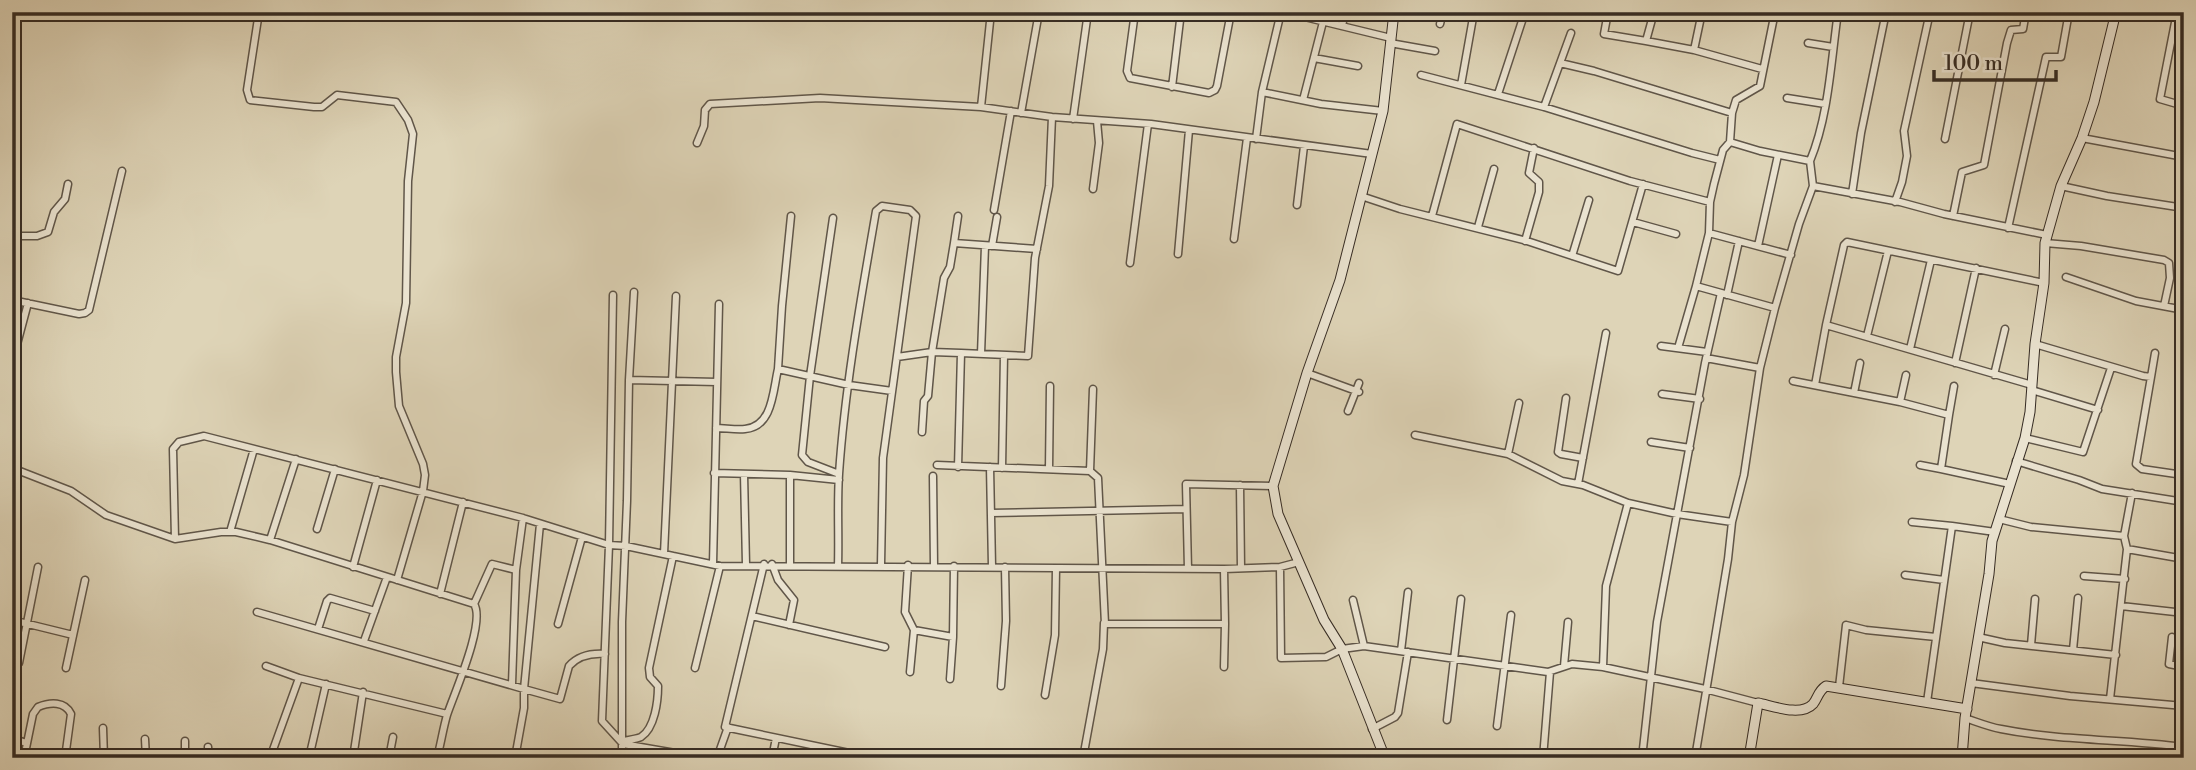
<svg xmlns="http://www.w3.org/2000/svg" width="2196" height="770" viewBox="0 0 2196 770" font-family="'Libre Bodoni',serif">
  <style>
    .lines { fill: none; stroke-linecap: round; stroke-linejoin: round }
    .street-casing { stroke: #605649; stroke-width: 9 }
    .secondary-casing { stroke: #362c24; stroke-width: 11 }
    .street { stroke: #eae3d0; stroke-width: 6 }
    .secondary { stroke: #eae3d0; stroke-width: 9 }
  </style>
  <rect width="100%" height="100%" fill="#ded4b7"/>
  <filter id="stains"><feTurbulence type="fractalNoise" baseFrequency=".00286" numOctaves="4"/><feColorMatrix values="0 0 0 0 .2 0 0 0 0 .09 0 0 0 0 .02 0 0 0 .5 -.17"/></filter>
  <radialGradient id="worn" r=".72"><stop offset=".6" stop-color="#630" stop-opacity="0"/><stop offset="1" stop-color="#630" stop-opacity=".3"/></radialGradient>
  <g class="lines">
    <defs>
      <path id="street" d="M259 12 247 90 250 100 314 107H322L337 95 396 102 408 120 413 134 408 181 406 303 396 357V372L399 406 423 464 425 475 423 491 397 580
        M1135 12 1127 71 1130 78 1209 93 1215 90 1217 86 1231 12
        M1284 12 1391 38
        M1608 12 1604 34 1646 41 1654 12
        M2177 12 2160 99 2184 106
        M1440 24 1443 12
        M1342 26 1345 12
        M1646 41 1694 50 1702 12
        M1390 43 1435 51
        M1808 43 1833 47
        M1694 50 1762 69
        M1314 58 1358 66
        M1560 63 1594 71 1732 113 1736 100 1760 86 1775 12
        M1421 75 1544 107 1692 153 1720 160
        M1461 85 1474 12
        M1172 87 1181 12
        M1262 92 1321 104 1383 111
        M1498 94 1523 18
        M1787 98 1825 104
        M1303 100 1323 22
        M981 107 991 12
        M1544 107 1571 33
        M1021 113 1039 12
        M1732 113 1730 142 1760 151 1810 161 1813 186 1900 202 1944 214 2047 235
        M1073 119 1088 12
        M2082 138 2184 157
        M1256 139 1262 92 1281 12
        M1945 139 1970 12
        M697 143 704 126 705 110 710 104 820 98 981 107 1052 117 1151 124 1372 154
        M1810 161C1829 115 1831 61 1838 12
        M2061 186 2107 196 2184 208
        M1093 189 1099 143 1097 121
        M1852 194 1861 133 1886 12
        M1361 196 1400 209 1527 241 1618 271 1643 184
        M1895 202 1902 182 1907 156 1904 131 1930 12
        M1297 205 1304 146
        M994 210 1011 111
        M1432 216 1457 124 1630 181 1710 202
        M1953 216 1962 172 1984 165 2007 43 2011 30 2023 29 2026 12
        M833 218 810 376 802 455 808 462 839 474
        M1633 222 1676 234
        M1478 227 1494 169
        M2008 228 2046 57H2061L2069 12
        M1709 233 1791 255
        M12 236H37L48 232 54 212 65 199 68 184
        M1234 239 1247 138
        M1525 241 1539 192V182L1529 173 1534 148
        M954 243 958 216
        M2045 243 2081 246 2164 260 2169 263 2170 278 2164 306
        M992 246 997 217
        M1758 246 1778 155
        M1178 254 1189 130
        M1572 256 1589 200
        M1130 263 1148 124
        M2066 277 2136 301 2184 310
        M613 295 609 545 602 721 623 744 704 758
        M1727 295 1739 241
        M12 300 79 314 85 313 89 310 122 171
        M1775 308 1799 224 1813 186
        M1867 336 1888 251
        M2035 344 2143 376 2151 377 2155 353
        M1661 346 1707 352
        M1678 348 1696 286
        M1910 349 1931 260
        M981 354 985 246
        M897 357 932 352 961 353
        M1706 358 1760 368
        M12 363 28 303
        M1955 363 1976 268
        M778 369 782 306 791 216
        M1307 373 1359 392
        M1994 375 2005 329
        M2151 377 2136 464 2142 469 2183 475
        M629 380 717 382
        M1793 381 1900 402 1949 415 1941 469 2010 484
        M1815 385 1826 325
        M2032 385 1826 325 1844 245 1847 242 2044 283
        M2032 390 2098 410
        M1854 393 1860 363
        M1662 394 1700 399
        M1566 398 1558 452 1561 454 1583 458
        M1900 402 1906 375
        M1348 411 1359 383
        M1949 415 1954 386
        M716 428C725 428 736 430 745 429 773 427 773 390 778 369L849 385 892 391
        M922 432 924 401 928 396 932 352 944 278 950 267 954 243 1037 249
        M1415 435 1508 454 1562 481 1583 485 1628 503 1606 586 1603 667
        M2025 438 2083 452 2111 368
        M1651 442 1690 448
        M1508 454 1519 403
        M2016 461 2079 480 2102 489 2184 502
        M937 465 1090 471 1098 478 1105 624H1225L1224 569
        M1920 465 1941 469
        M958 467 961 353 1028 356 1035 258 1049 186 1052 117
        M990 467 992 566
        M12 468 71 491 106 515 175 539 221 532H236L270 540 474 604C486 622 454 694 447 715 443 729 441 743 437 758
        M1002 468 1004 355
        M1049 469 1050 386
        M1090 471 1093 389
        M714 473 790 475 839 480
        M744 474 746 564
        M790 475V564
        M933 476 934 566
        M1578 484 1606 333
        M1240 485 1241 568
        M2179 501 2184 472
        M1628 503 1677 514 1732 522
        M991 513 1186 509
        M1999 519 2031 527 2124 536 2127 549 2184 559
        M1912 522 1952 526
        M540 524 524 689 560 699 569 666C578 656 591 653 605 654
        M317 529 335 469
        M230 532 254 449
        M2124 536 2132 493
        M175 539 173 449 179 442 204 436 523 518 609 545 626 546 720 566 1224 569 1280 567 1299 562
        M270 540 296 459
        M664 554 676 296
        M713 564 719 304
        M764 564 725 727 873 758
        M772 564 778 580 794 600 789 625
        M908 565 905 612 914 630 953 637 954 566
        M838 566C839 535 837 504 839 474 845 386 861 298 876 211L882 206 910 210 916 216 883 458 881 565
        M353 567 377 480
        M1280 567 1281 658 1326 657 1342 649 1364 646 1548 672 1572 664 1603 667 1705 689 1758 703
        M1188 569 1186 484 1273 486
        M1905 575 1944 580
        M2084 576 2125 579
        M440 594 463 502
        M1353 600 1364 646
        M474 604 492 564 516 570
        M2121 606 2184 613
        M257 612 524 689V708L515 758
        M752 616 885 647
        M12 620 73 635
        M558 624 582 537
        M318 629 327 601 330 598 375 611
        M1978 637 2005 643 2116 655
        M2172 637 2169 664 2184 667
        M364 641 387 577
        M2031 645 2035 599
        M2073 650 2078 598
        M1401 651 1408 592
        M19 663 38 567
        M266 666 299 678 447 714
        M1564 666 1568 622
        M1224 667 1225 624
        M66 668 85 580
        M695 668 720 566
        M910 672 914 630
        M950 679 953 637
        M1971 683 2070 696 2184 706
        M512 684 516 570 523 518
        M1001 686 1006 621 1005 567
        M1839 687 1846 625 1866 630 1936 637
        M1045 695 1055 635 1056 568
        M2110 699 2127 549
        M1927 702 1952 526 1995 532
        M1965 718C1977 722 1989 727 2001 729 2061 741 2123 739 2184 747
        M1447 720 1461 599
        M1497 726 1511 615
        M103 728 104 758
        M1372 729 1395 717 1398 713 1408 652
        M12 738 26 743
        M145 739 146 758
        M185 741V758
        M623 741C628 740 637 739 641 737 655 728 658 701 658 686L650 677 649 668 673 556
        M208 747 209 758
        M24 758 33 714 38 707C50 702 65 701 71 714L65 758
        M270 758 299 678
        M309 758 326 684
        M353 758 363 692
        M389 758 393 737
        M622 758V622L627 501 629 380 634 292
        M717 758 728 727
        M772 758 776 738
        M1083 758 1103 649 1104 623
        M1543 758 1550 672
        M1642 758 1657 622 1705 363 1721 293
        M1695 758 1728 559 1732 522 1744 475 1760 368 1775 308 1696 286 1709 233 1710 202 1714 184 1723 150 1730 142"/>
      <path id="secondary" d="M1385 758 1342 649 1324 620 1278 514 1273 486 1307 373 1340 280 1383 111 1394 12
        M1749 758 1758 703C1773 706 1801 717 1813 704 1818 698 1818 691 1826 686L1967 709
        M1962 758 1965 718 1989 574 1992 541 2025 438 2030 412 2035 344 2044 283 2045 243 2061 186 2082 138 2094 102 2116 12"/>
    </defs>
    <!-- street casing -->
    <use href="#street" class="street-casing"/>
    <!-- secondary casing -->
    <use href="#secondary" class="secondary-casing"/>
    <!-- street -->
    <use href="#street" class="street"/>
    <!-- secondary -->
    <use href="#secondary" class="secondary"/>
  </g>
  <!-- margin -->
  <rect width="2196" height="770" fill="none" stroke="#ded4b7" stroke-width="42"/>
  <rect x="14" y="14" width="2168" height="742" fill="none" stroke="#362c24" stroke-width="3.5"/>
  <rect x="21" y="21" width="2154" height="728" fill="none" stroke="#362c24" stroke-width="2"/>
  <!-- scale -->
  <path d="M1934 70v10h122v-10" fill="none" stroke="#362c24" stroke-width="3.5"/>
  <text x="1944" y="70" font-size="21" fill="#362c24" stroke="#eae3d0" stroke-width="5" paint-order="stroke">100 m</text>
  <rect width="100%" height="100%" filter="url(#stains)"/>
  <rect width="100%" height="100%" fill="url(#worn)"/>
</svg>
